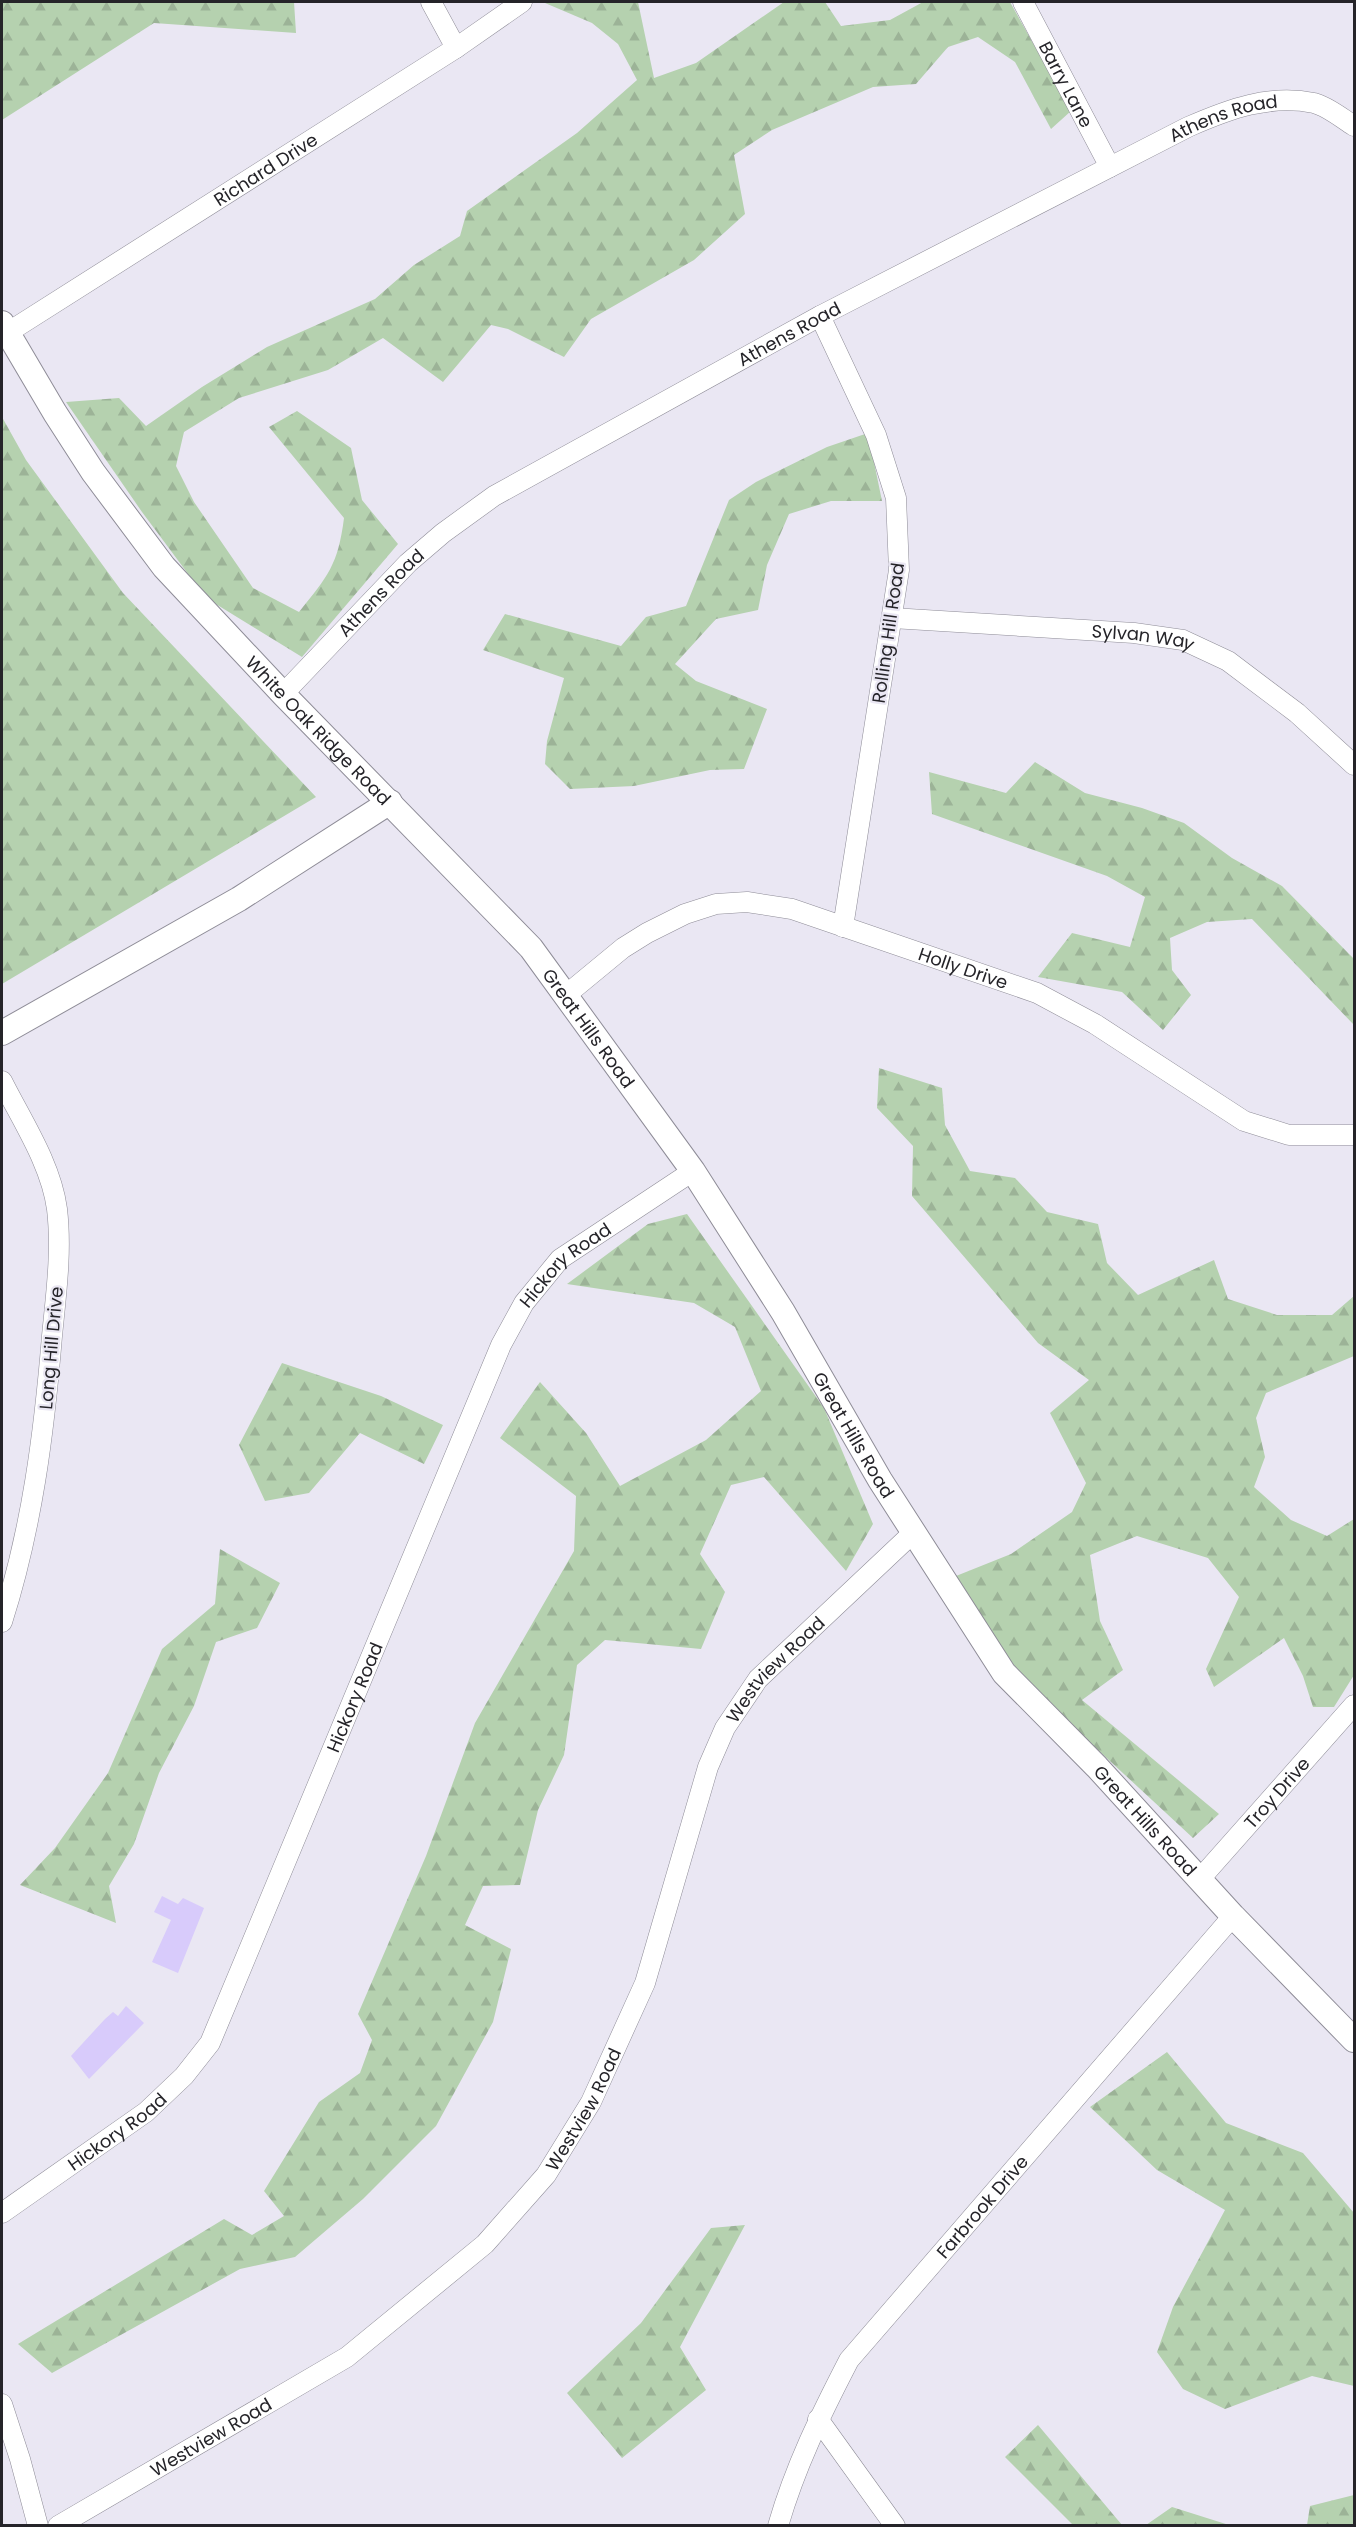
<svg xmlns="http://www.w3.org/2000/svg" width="1356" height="2527" viewBox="0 0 1356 2527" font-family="Poppins,sans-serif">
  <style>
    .forest { fill: url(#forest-firs) }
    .building { fill: #d8cbfb }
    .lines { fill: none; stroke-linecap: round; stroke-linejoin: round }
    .minor-casing { stroke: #8e8c97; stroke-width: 21 }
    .tertiary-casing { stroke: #8e8c97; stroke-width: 26 }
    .minor { stroke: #fff; stroke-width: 20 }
    .tertiary { stroke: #fff; stroke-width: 24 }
    .labels { text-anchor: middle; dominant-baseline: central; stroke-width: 4.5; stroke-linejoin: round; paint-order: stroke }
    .street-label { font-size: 18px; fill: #252429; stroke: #eae7f3 }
  </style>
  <defs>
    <pattern id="forest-firs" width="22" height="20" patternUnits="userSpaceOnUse" patternTransform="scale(1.5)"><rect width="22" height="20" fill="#b5d1af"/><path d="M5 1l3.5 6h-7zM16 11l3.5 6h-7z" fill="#9cb397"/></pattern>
  </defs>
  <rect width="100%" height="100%" fill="#eae7f3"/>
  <!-- forest -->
  <path class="forest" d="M2 2H294L296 33 154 23 2 120Z
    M546 2H638L654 78 696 63 784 2H825L841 26 890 20 923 2H1010L1071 111 1051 129 1015 62 978 37 948 47 916 84 873 87 772 130 734 155 745 214 694 260 591 319 564 357 508 329 491 325 443 382 383 338 328 370 239 398 184 432 176 466 194 502 253 588 299 612C328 576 338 565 344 518L269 427 297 411 351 448 362 500 398 544 302 657 206 598 142 512 66 402 119 398 146 426 202 387 267 347 375 299 414 265 460 236 467 211 577 133 637 80 618 44 592 23 545 3Z
    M2 417 26 460 123 593 316 797 2 984Z
    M868 433 882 501H831L789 514 767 565 758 610 716 619 675 664 696 681 767 709 744 769 710 770 634 786 570 789 545 764 547 741 564 678 483 650 505 614 621 646 646 617 686 606 729 500 756 482 827 447Z
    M1035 762 1085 793 1142 808 1184 823 1232 858 1282 886 1354 959V1025L1252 919 1207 922 1170 938 1172 970 1191 995 1163 1030 1122 992 1038 977 1072 933 1130 947 1145 897 1107 876 932 814 929 772 1006 793Z
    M879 1068 942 1088 945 1125 970 1171 1015 1178 1047 1212 1098 1224 1107 1263 1138 1295 1214 1260 1228 1299 1277 1315H1332L1354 1296V1356L1266 1393 1256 1418 1265 1457 1254 1487 1291 1520 1327 1536 1354 1519V1675L1334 1707H1313L1303 1676 1284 1638 1214 1687 1206 1669 1239 1597 1208 1558 1137 1536 1090 1555 1100 1621 1123 1670 1082 1700 1219 1814 1193 1838 1029 1686 951 1578 1011 1554 1072 1512 1086 1483 1050 1413 1089 1380 1038 1343 912 1196 913 1146 877 1108Z
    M687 1214 824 1408 873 1524 846 1571 764 1477 731 1485 700 1554 725 1592 701 1649 605 1640 577 1665 564 1755 538 1810 520 1885 483 1886 465 1925 511 1949 493 2022 436 2126 363 2199 295 2257 240 2269 52 2373 18 2344 224 2219 252 2235 284 2216 264 2191 319 2102 360 2073 372 2040 358 2014 426 1856 475 1723 574 1551 576 1496 500 1438 540 1382 586 1433 620 1486 706 1440 761 1391 735 1327 694 1303 567 1284 648 1224Z
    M282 1363 381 1396 443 1425 424 1464 360 1433 309 1493 265 1501 239 1445Z
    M220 1549 280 1583 257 1628 216 1642 194 1706 159 1773 134 1844 109 1886 116 1923 20 1885 55 1848 108 1773 162 1649 215 1604Z
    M1167 2052 1226 2123 1303 2153 1354 2213V2386L1312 2376 1225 2409 1183 2389 1157 2352 1173 2307 1225 2210 1157 2170 1090 2107Z
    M745 2225 680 2347 706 2390 622 2458 567 2393 641 2323 711 2228Z
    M1038 2425 1122 2525H1073L1005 2457Z
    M1354 2495V2525H1307L1310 2506Z
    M1172 2507 1229 2525H1146Z"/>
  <!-- building -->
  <path class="building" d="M162 1896 178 1904 183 1898 204 1908 178 1973 152 1962 171 1920 154 1912Z
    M126 2006 144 2023 89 2079 71 2056 105 2019 113 2012 118 2016Z"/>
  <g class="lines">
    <defs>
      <g id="minor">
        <path d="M431 2 456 48"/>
        <path id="s1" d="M1023 2 1110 167"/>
        <path d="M820 316 876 435 896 498 899 570 843 927"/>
        <path id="s2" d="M7 333 456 48 522 2"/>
        <path id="s3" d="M892 618 1134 633 1183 640 1228 661 1297 713 1354 765"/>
        <path id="s4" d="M283 694 408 563 443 533 494 496 820 316 1188 127C1229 109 1269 94 1314 103 1327 106 1343 119 1354 126"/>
        <path id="s5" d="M566 995 623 948 647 933 685 914 716 904 747 902 792 909 1037 993 1095 1024 1244 1121 1289 1135H1354"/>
        <path d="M2 1081C22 1121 51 1164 57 1209 62 1251 56 1295 52 1336 44 1434 32 1528 2 1622"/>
        <path id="s6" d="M1199 1880 1354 1705"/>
        <path id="s7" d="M2 2213 146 2112 184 2076 210 2043 501 1345 524 1303 560 1259 693 1171"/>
        <path d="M2 2404 20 2459 38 2526"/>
        <path d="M818 2419 895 2526"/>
        <path id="s8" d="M58 2526 347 2357 485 2244 546 2175 591 2102 645 1983 708 1767 725 1728 758 1679 914 1532"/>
        <path id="s9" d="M778 2526C795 2467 821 2414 849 2360L1233 1916"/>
      </g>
      <g id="tertiary">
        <path id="s10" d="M2 323 55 413 93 472 164 567 283 694 531 948 693 1171 783 1312 880 1480 1004 1673 1097 1767 1233 1916 1354 2040"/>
        <path d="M2 1033 239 899 390 802"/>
      </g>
    </defs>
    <!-- minor casing -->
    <use href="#minor" class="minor-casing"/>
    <!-- tertiary casing -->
    <use href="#tertiary" class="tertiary-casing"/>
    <!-- minor -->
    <use href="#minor" class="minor"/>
    <!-- tertiary -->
    <use href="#tertiary" class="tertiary"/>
  </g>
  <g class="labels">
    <!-- street labels -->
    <g class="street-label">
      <text stroke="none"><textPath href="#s1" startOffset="93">Barry Lane</textPath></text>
      <text stroke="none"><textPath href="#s4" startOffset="1113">Athens Road</textPath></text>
      <text stroke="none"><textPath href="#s2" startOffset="306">Richard Drive</textPath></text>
      <text stroke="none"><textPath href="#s4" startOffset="627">Athens Road</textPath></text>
      <text stroke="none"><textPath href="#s4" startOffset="141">Athens Road</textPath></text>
      <text transform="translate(888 633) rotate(-82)">Rolling Hill Road</text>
      <text stroke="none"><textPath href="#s3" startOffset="252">Sylvan Way</textPath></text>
      <text stroke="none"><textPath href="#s10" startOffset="518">White Oak Ridge Road</textPath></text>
      <text stroke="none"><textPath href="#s5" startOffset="435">Holly Drive</textPath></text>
      <text stroke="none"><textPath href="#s10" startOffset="921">Great Hills Road</textPath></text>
      <text stroke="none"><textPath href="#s7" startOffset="1131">Hickory Road</textPath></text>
      <text transform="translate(51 1348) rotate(-85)">Long Hill Drive</text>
      <text stroke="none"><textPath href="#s10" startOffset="1407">Great Hills Road</textPath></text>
      <text stroke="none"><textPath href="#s8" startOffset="1167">Westview Road</textPath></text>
      <text stroke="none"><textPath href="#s7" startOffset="645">Hickory Road</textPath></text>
      <text stroke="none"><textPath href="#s6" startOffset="117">Troy Drive</textPath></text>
      <text stroke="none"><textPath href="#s10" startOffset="1893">Great Hills Road</textPath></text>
      <text stroke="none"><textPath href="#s8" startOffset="681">Westview Road</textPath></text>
      <text stroke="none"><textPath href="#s7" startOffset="141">Hickory Road</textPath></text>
      <text stroke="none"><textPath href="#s9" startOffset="384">Farbrook Drive</textPath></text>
      <text stroke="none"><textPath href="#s8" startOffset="177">Westview Road</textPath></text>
    </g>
  </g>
  <!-- border -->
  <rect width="1356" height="2527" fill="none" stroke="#252429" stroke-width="6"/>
</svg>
